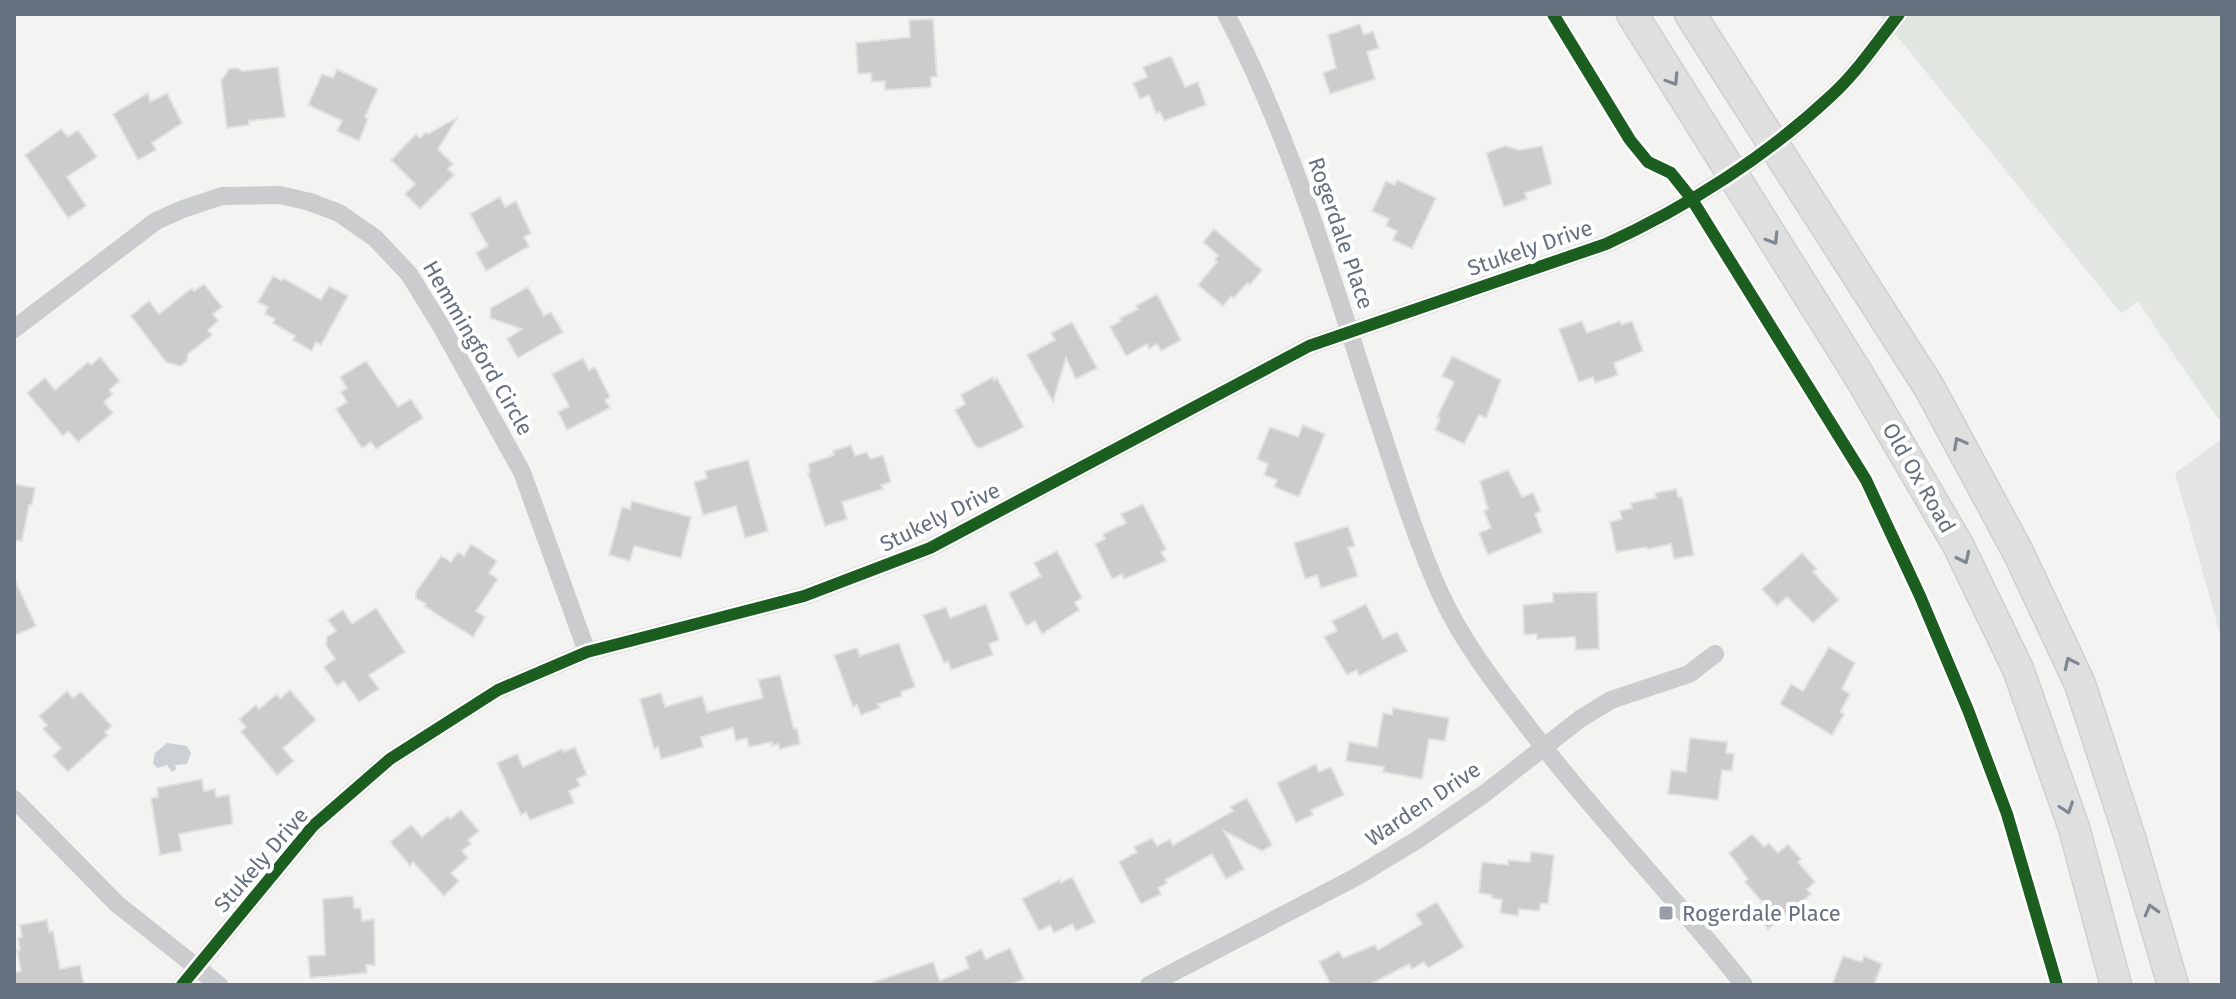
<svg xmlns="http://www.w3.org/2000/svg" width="2236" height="999" viewBox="0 0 2236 999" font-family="'Fira Sans',sans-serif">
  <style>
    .built { fill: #e3e5e4 }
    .green { fill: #e2e6e0 }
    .water { fill: #cbd1d4 }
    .building { fill: #cccccd; stroke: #e2e2e2; stroke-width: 2 }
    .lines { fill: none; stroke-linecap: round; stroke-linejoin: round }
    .primary-casing { stroke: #cfcfd0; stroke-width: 33 }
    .minor { stroke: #cbcccd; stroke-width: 18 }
    .primary { stroke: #dfdfe0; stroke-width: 30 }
    .cycleway-casing { stroke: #fff; stroke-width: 17 }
    .cycleway { stroke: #1b5e20; stroke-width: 12 }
    .oneway { stroke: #7e8792 }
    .poi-dot { fill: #979ea7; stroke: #fff; stroke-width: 3 }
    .labels { text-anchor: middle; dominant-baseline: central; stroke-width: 8; stroke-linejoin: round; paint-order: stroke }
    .street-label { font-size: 22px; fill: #66717f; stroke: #fff }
    .poi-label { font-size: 22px; fill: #66717f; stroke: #fff; text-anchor: start }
  </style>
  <rect width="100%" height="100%" fill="#f3f3f2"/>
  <!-- built -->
  <path class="built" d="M2222 439V641L2175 473Z"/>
  <!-- green -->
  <path class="green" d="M1879 14H2222V422L2216 416 2138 302 2121 313Z"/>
  <!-- water -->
  <path class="water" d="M167 743 187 746 191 753 187 764 175 765 176 769 172 772 167 765 157 768 153 763 155 753Z"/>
  <!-- building -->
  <path class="building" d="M933 19 937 77H931V87L885 90V81L872 82 871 73 858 74 856 43 910 37 909 20Z
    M1360 24 1364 35 1373 31 1379 48 1367 52 1375 79 1330 94 1323 73 1336 68 1328 35Z
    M1171 56 1185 87 1198 82 1206 105 1164 121 1160 112 1156 113 1149 95 1140 99 1133 83 1147 77 1143 67Z
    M278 67 285 117 249 121V125L227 128 221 81 229 69 237 68 242 71Z
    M337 69 378 89 365 117 368 119 359 141 337 131 342 121 308 105 322 74 333 78Z
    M148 93 150 102 167 93 182 123 152 143 156 150 138 160 113 114Z
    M458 117 438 149 453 164 448 169 454 175 420 209 405 194 415 184 391 160 416 134 420 138 426 132 428 134Z
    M61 129 68 137 78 130 97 157 67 177 86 206 68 218 25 155Z
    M1505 146 1519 150 1542 146 1552 184 1525 193 1527 199 1504 207 1486 153Z
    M1397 180 1436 198 1412 249 1393 240 1397 231 1386 226 1389 219 1372 211 1386 181 1395 185Z
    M500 197 505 207 516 201 531 233 524 237 529 246 486 271 476 253 488 246 470 214Z
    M1214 229 1262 270 1250 285 1247 283 1234 298 1231 296 1223 306 1198 285 1217 262 1215 260 1218 255 1203 242Z
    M273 276 282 281 283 278 321 300 329 286 348 296 321 345 316 342 312 351 293 340 295 336 273 323 275 319 265 314 268 307 258 302Z
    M204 284 222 307 213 314 218 321 208 330 212 335 188 354 187 361 181 366 166 362 131 316 149 301 159 314 192 288 194 291Z
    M528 287 544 316 551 312 563 332 518 358 507 339 522 329 490 318 491 308Z
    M1157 294 1181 340 1161 351 1157 344 1149 349 1147 344 1126 356 1110 327 1121 321 1120 318 1138 309 1136 306Z
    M1582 321 1587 333 1620 321 1621 325 1632 321 1643 351 1614 363 1618 375 1595 383 1593 377 1579 382 1559 329Z
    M1072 322 1097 368 1076 379 1066 358 1053 402 1027 355 1055 340 1051 333Z
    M1452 356 1501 380 1486 418 1479 415 1464 444 1435 430 1440 418 1437 417 1454 382 1442 376Z
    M100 357 120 381 109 390 113 394 104 402 113 413 78 442 68 431 63 436 27 393 45 378 55 390 88 362 91 365Z
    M583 358 589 370 595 367 610 397 605 400 610 408 567 430 558 412 569 406 552 374Z
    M366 361 398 407 411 399 423 418 376 449 371 442 362 448 336 409 347 402 341 392 347 388 340 377Z
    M993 377 994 380 997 378 1024 427 981 448 975 446 955 410 965 404 961 395Z
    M1303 425 1325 434 1299 497 1274 487 1277 480 1264 475 1268 464 1257 459 1270 427 1298 437Z
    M851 445 855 456 867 452 870 459 883 455 891 482 881 485 883 489 842 502 847 519 825 526 808 473 810 472 808 464 834 455 833 451Z
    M748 460 768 531 745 538 736 506 703 515 694 482 707 478 705 471Z
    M1508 470 1522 497 1533 493 1541 511 1535 514 1542 532 1488 555 1479 533 1491 528 1484 511 1488 509 1480 481Z
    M14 484 35 488 32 505H29L22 541 14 540Z
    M1676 489 1678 497H1682L1694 555 1674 559 1671 544 1648 549 1647 547 1616 552 1610 522 1622 519 1620 511 1632 508 1631 503 1656 498 1655 493Z
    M632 501 691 517 681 558 634 546 630 561 609 555 622 507 630 509Z
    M1143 504 1166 549 1161 552 1166 561 1124 579 1122 574 1112 579 1095 544 1105 539 1103 534 1126 523 1121 514Z
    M1348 526 1355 546 1348 548 1358 576 1321 588 1317 575 1305 579 1294 543Z
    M471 544 497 561 489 573 498 579 476 611 485 617 473 637 424 606 426 604 416 598V592L441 556 451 562 458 552 464 556Z
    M1057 551 1082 598 1075 602 1079 610 1042 634 1035 621 1026 626 1009 593 1041 576 1034 563Z
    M1802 553 1817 569 1813 572 1839 600 1813 623 1787 597 1777 606 1762 589Z
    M14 578 36 626 14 636Z
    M1597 592 1599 649 1576 650 1575 637 1537 639V634L1524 635 1523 605 1553 602V593Z
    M986 604 999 640 989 644 993 655 951 670 948 661 944 663 923 615 946 607 950 618Z
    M1366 604 1383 639 1397 632 1407 651 1359 676 1357 670 1347 675 1324 637 1337 631 1332 621Z
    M376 608 405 652 369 675 379 689 359 702 344 681 337 686 324 667 335 659 326 645 327 637 336 631 328 620 343 610 352 624Z
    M899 643 915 687 901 692 902 696 878 704 880 708 861 715 857 705 853 707 834 655 857 648 860 656Z
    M1829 647 1855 663 1842 689 1850 694 1840 712 1844 714 1832 735 1780 704 1791 684 1803 691Z
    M780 675 794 729 797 728 800 744 780 749 778 744 772 746V742L749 747 747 738 736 741 733 728 701 737 703 747 661 759 658 747 654 749 640 699 661 693 665 707 702 696 707 712 763 698 758 680Z
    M290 690 316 720 283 748 294 761 277 775 241 732 246 727 239 719 256 705 259 709 277 694 280 699Z
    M67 691 73 698 81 692 112 726 105 732 108 735 68 772 53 756 61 748 43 729 47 725 39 716Z
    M1393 708 1449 718 1445 741 1429 739 1422 779 1383 772 1384 767 1346 761 1349 742 1377 747 1383 713 1392 715Z
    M1690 738 1727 742 1726 753 1734 754 1732 771 1722 770 1718 800 1668 794 1671 770 1686 772Z
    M575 747 587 775 577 779 580 786 569 791 574 803 530 820 526 812 521 815 497 763 517 754 523 767 562 749 563 752Z
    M1316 764 1319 772 1331 767 1344 795 1311 810 1313 815 1296 823 1277 783Z
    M202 779 204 791 215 789 216 797 229 795 233 824 179 834 182 851 160 855 151 798 158 797 157 788Z
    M1247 798 1272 845 1262 851 1224 831 1244 869 1226 879 1212 854 1165 880 1167 883 1158 888 1161 894 1141 904 1119 862 1137 852 1134 847 1152 838 1157 846 1170 839 1173 845 1233 811 1230 807Z
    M461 810 479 831 468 840 471 844 462 851 468 858 451 873 459 881 444 896 413 862 410 866 390 842 411 825 422 837 448 816 450 819Z
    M1752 834 1764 847 1769 843 1778 853 1788 844 1801 859 1798 862 1815 882 1807 889 1811 894 1768 929 1754 912 1764 904 1745 882 1748 879 1729 853Z
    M1531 852 1554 855 1548 904 1541 903 1539 911 1519 909 1518 916 1500 913 1502 900 1492 898V895L1479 893 1482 862 1508 865V860L1530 862Z
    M1072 877 1095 922 1076 931 1072 924 1054 933 1050 925 1039 931 1022 899 1060 880 1061 883Z
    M353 896 354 908H361L362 921 374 919 375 965H366L367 973 310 978 308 956 325 955 323 899Z
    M1437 902 1464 947 1428 968 1424 962 1412 969 1409 964 1369 985H1331L1319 962 1339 951 1343 958 1375 945 1378 950 1422 924 1416 914Z
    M47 920 49 932 53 931 60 969 80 965 84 985H14V973L21 971 17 950H20L18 938 22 937 20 925Z
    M1010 948 1024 979 1011 985H875L874 982 933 962 940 981 969 968 965 957 981 949 986 959Z
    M1843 956 1862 962 1864 956 1882 964 1874 985H1832Z"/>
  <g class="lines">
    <defs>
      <path id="primary" d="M1632 14 1858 374 1958 545 2018 669 2074 828 2116 985
        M1690 14 1929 387 2018 552 2080 684 2131 841 2173 985"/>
    </defs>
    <!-- primary casing -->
    <use href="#primary" class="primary-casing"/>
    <!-- minor -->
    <path class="minor" d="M1226 14C1290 135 1331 275 1373 405 1394 468 1413 532 1440 593 1460 637 1490 677 1519 715 1589 809 1672 893 1744 985
      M14 329 156 221 183 209 222 196 280 195 310 202 339 213 375 238 409 274 441 326 522 472 587 652
      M14 799 117 904 219 985
      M182 985 313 826 390 759 498 690 587 652 804 596 930 548 1309 346 1606 244C1687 207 1767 156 1832 95 1857 72 1878 41 1899 14
      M1149 985 1356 877 1417 840 1484 794 1580 719 1611 700 1689 674 1715 654"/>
    <!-- primary -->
    <use href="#primary" class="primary"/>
    <defs>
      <path id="cycleway" d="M1553 14 1630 140 1648 162 1671 173 1691 198 1866 480 1920 596 1968 710 2007 814 2057 985
        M182 985 313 826 390 759 498 690 587 652 804 596 930 548 1309 346 1606 244C1687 207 1767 156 1832 95 1857 72 1878 41 1899 14"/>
    </defs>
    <!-- cycleway casing -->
    <use href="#cycleway" class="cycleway-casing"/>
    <!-- cycleway -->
    <use href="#cycleway" class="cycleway"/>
  </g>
  <!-- one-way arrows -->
  <defs><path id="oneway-chevron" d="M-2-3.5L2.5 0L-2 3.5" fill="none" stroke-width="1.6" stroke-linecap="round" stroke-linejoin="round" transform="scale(2)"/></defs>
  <g class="oneway">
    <use href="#oneway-chevron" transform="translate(1673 80) rotate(58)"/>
    <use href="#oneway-chevron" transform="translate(1773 239) rotate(58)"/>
    <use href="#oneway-chevron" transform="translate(1959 443) rotate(-118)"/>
    <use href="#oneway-chevron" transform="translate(1964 558) rotate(64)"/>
    <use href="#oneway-chevron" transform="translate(2070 663) rotate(-115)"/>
    <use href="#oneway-chevron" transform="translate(2067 808) rotate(71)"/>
    <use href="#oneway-chevron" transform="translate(2151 910) rotate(-106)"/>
  </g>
  <!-- markers -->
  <rect class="poi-dot" x="1658" y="905" width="16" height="16" rx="4"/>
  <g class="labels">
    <!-- street labels -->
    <g class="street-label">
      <text transform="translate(1341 233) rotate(71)">Rogerdale Place</text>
      <text transform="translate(1530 248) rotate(-19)">Stukely Drive</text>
      <text transform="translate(478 348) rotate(60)">Hemmingford Circle</text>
      <text transform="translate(1919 478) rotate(60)">Old Ox Road</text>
      <text transform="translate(940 517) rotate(-26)">Stukely Drive</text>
      <text transform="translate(1423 804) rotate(-34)">Warden Drive</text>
      <text transform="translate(261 860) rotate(-49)">Stukely Drive</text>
    </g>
    <!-- poi labels -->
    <g class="poi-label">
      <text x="1682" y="913">Rogerdale Place</text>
    </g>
  </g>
  <!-- border -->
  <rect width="2236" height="999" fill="none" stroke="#66717f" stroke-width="32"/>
</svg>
